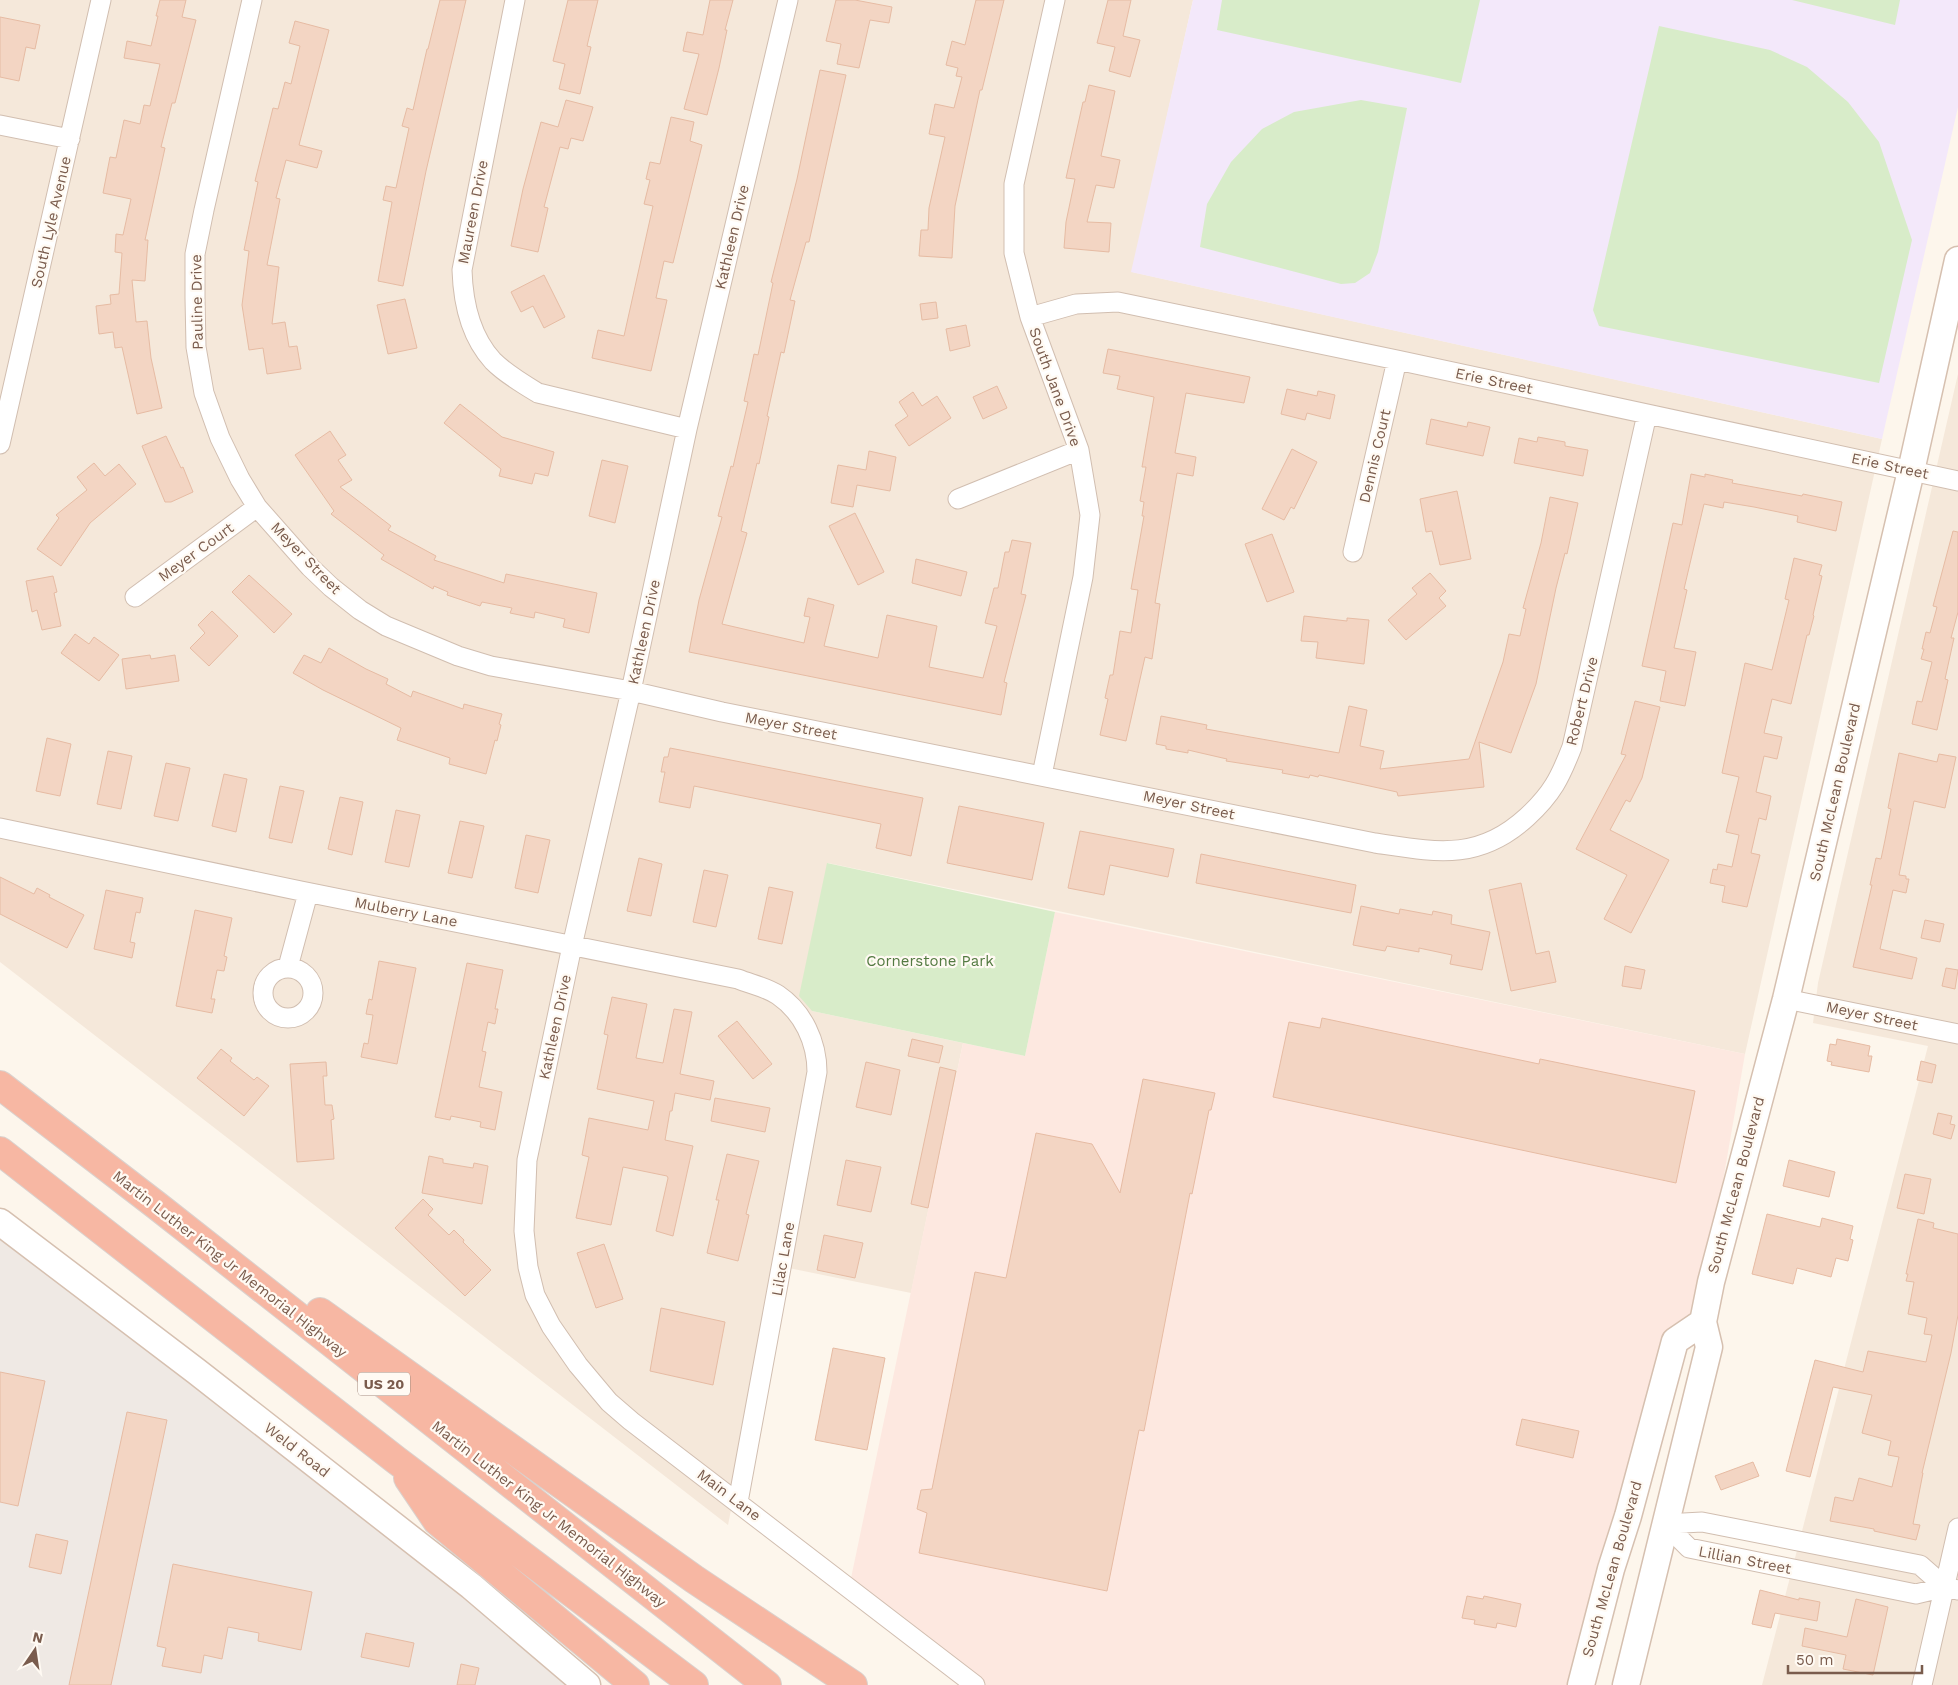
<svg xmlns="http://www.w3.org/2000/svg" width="1958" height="1685" viewBox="0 0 1958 1685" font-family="'Work Sans',sans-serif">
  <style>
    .residential { fill: #f5e8da }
    .commercial { fill: #fde8e0 }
    .industrial { fill: #efe9e4 }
    .education { fill: #f3e8fa }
    .green { fill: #d8ecc9 }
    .building { fill: #f3d5c3; stroke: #e6bba3 }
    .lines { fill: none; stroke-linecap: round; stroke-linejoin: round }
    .street-casing { stroke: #d1beb0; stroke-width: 21 }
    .secondary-casing { stroke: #d6c0b0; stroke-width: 29 }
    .highway-casing { stroke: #dad1cd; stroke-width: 30 }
    .street { stroke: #fff; stroke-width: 19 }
    .secondary { stroke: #fff; stroke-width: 26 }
    .highway { stroke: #f7b7a3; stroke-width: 28 }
    .labels { text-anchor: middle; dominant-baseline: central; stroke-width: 4.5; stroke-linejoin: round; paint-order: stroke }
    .shield { fill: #fffaf3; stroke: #a28b7f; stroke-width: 1 }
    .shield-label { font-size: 14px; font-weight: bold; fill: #7a5c4d }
    .street-label { font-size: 15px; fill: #7a5c4d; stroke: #fffaf3 }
    .park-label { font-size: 15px; fill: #537a41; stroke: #fffaf3 }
  </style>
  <rect width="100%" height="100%" fill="#fdf6ec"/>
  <!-- residential -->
  <path class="residential" d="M0 0H1193L1132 272 1882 439 1745 1054 828 863 812 1011 963 1043 911 1293 779 1266 728 1525 0 962Z
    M1958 374V1685H1762L1928 1046 1813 1023 1818 983Z"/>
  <!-- commercial -->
  <path class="commercial" d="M1055 912 1745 1054 1699 1319 1671 1342 1575 1685H985L850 1583 963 1043 1025 1056Z"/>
  <!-- industrial -->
  <path class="industrial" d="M0 1230 578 1685H0Z"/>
  <!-- education -->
  <path class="education" d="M1193 0H1958V107L1882 439 1131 272Z"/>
  <!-- green -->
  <path class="green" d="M1222 0H1480L1461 83 1217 30Z
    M1792 0H1900L1895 25Z
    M1659 26 1770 50 1807 67 1848 102 1879 142 1912 240 1879 383 1599 326 1593 310Z
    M1361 100 1407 108 1378 252 1370 273 1355 283 1341 284 1200 247 1207 204 1231 162 1262 129 1294 112Z
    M827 863 1055 912 1025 1056 812 1011 799 996Z"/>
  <!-- building -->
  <path class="building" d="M160 0H186L182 17 196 20 175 103H172L161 147 165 148 145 240H148L145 281 132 280 136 322 147 321 151 358 162 408 137 414 122 347 115 348 113 332 99 334 96 306 111 304 110 295 119 294 122 253 115 252 116 234 123 235 131 199 103 193 110 157 116 158 124 120 140 124 144 105 150 106 160 64 124 58 127 41 151 46 158 16H156Z
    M440 0H466L426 171 403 286 378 281 392 202 383 200 386 186 396 188 409 128 402 126 407 108 413 110 427 49H428Z
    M568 0H598L587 46 591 47 580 94 559 89 565 64 553 61Z
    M710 0H733L725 30H727L719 68 707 115 684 109 699 54 683 51 687 32 703 35Z
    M836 0H855L892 7 889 23 870 20 859 68 837 64 841 44 826 41Z
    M976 0H1004L982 90H980L955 206 952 258 919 256 921 230H928L929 208 945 137 929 134 935 104 954 108 962 77 956 76 958 68 946 65 952 41 965 45Z
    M1108 0H1131L1123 36 1140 40 1130 77 1109 71 1115 47 1097 43Z
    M0 17 40 25 35 49 26 47 19 81 0 77Z
    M295 21 329 30 299 145 322 151 317 168 286 160 276 198 280 199 267 265 279 267 272 324 285 322 289 347 297 346 301 369 267 374 263 348 249 350 242 305 249 251 244 250 258 182 255 181 273 108 278 109 285 82 291 84 300 46 289 43Z
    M820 70 846 75 809 242H806L790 300 795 301 784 353 781 352 767 416 769 417 759 464 757 463 741 531 747 533 722 624 804 643 810 617 804 616 808 598 834 605 824 646 878 658 887 615 937 626 929 667 983 678 997 626 985 623 994 588H998L1005 552H1009L1012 540 1031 543 1021 594 1026 595 1004 682 1007 683 1001 715 689 652 699 600 722 517 718 516 731 466 733 467 748 402 744 401 754 354 758 355 773 283 771 282 797 179Z
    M1089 85 1115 91 1101 156 1120 160 1114 188 1096 185 1087 222 1111 223 1109 252 1064 248 1066 222 1075 179 1066 178 1083 102H1085Z
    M566 100 593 107 583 141 571 138 568 149 560 147 544 207 548 208 538 252 511 246 523 189 541 122 558 127Z
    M671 117 694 122 690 141 702 145 673 263 664 261 656 298 667 300 651 371 592 358 598 330 624 336 653 206 644 204 650 180 646 179 650 162 660 164Z
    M544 275 565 317 544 328 533 306 521 312 511 292Z
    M405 299 417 348 388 354 377 305Z
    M936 302 938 318 922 320 920 304Z
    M966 325 970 346 950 351 946 329Z
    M1108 349 1250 377 1244 403 1186 393 1175 453 1196 457 1193 476 1177 473 1155 603 1160 604 1152 659 1145 657 1126 741 1100 735 1108 699 1105 698 1110 675H1113L1120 631 1131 633 1138 590 1131 589 1144 516H1142L1144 502 1140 501 1146 467H1142L1154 397 1117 389 1120 376 1103 373Z
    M997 386 1007 408 983 419 973 397Z
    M1287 389 1317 396 1318 391 1335 395 1330 419 1307 413 1305 420 1281 414Z
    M913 392 922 406 937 396 951 418 909 446 895 425 908 416 899 402Z
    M460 404 502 437 554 452 548 476 535 473 532 484 499 476 501 469 444 423Z
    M1431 419 1467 427 1468 422 1490 427 1483 456 1426 444Z
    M330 431 346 455 338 460 352 480 340 487 391 526 388 530 436 556 434 560 504 583 506 574 597 593 589 633 563 627 565 619 535 612 534 618 510 613 512 608 482 602 480 606 447 595 448 592 434 586 433 589 381 559 384 555 331 514 334 511 295 455Z
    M166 436 181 468 183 467 193 492 171 502H165L142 446Z
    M1538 437 1565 442V446L1588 450 1583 476 1514 463 1519 438 1537 442Z
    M1292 449 1317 462 1294 509 1291 507 1284 520 1262 509Z
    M869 451 896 457 890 491 857 485 853 507 831 503 838 465 866 470Z
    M602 460 628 466 615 523 589 516Z
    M94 463 105 476 119 464 136 484 90 523 61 566 37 549 59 518 56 515 87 490 77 477Z
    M1691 474 1705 477V474L1733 480 1732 483 1802 496 1803 494 1842 502 1836 531 1797 522 1798 516 1754 507 1724 502 1723 508 1704 504 1684 589 1687 590 1674 648 1696 652 1685 706 1660 701 1666 671 1642 666 1673 523 1682 525Z
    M1457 491 1471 559 1440 565 1432 531 1426 532 1420 499Z
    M1550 497 1578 503 1567 554 1565 553 1556 588 1536 684 1511 753 1479 742 1484 787 1398 796 1397 792 1319 775 1318 777 1310 775 1309 778 1282 773 1283 770 1226 761 1227 759 1188 750V753L1166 749V746L1156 744 1161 716 1207 725 1206 729 1339 753 1349 706 1367 710 1360 746 1384 751 1380 769 1469 759 1503 662 1509 634 1520 636 1526 609 1523 608 1541 543Z
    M855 513 884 572 858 585 829 526Z
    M1953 531 1958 532V612L1951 638H1954L1945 679 1948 680 1937 730 1912 724 1917 701 1922 702 1932 662 1921 659 1924 649H1922L1926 632 1930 633 1937 607 1933 606Z
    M1272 534 1294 592 1267 602 1245 544Z
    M1794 558 1822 565 1819 575 1822 576 1813 615 1814 616 1809 635H1807L1791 704 1772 699 1764 733 1782 737 1777 759 1764 756 1756 792 1771 796 1766 820 1759 818 1751 853 1760 855 1747 907 1722 902 1725 886 1710 883 1713 869 1717 870 1718 864 1732 867 1739 835 1726 832 1739 777 1722 773 1745 663 1772 670 1789 600 1785 599Z
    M916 559 967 572 961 596 912 583Z
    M1430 573 1446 591 1439 598 1446 606 1406 640 1388 620 1417 594 1412 588Z
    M249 575 292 614 274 633 232 592Z
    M53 576 57 592 54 593 61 626 42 630 37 610 32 612 26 581Z
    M212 611 238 636 209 666 190 648 205 633 198 625Z
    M1304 616 1347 621V618L1369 620 1364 664 1316 658 1318 642 1301 641Z
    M75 634 89 644 94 637 119 655 99 681 61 653Z
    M329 648 366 669 388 679 386 684 411 697 413 691 463 709 464 704 502 714 499 724 501 725 497 741 495 740 486 774 449 764 450 758 397 740 401 728 323 690 293 673 304 655 321 663Z
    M150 655 151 659 175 655 179 681 126 689 122 659Z
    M1635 701 1660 707 1642 778 1630 802 1626 800 1610 830 1669 860 1631 933 1604 919 1627 875 1576 849 1626 755 1621 754Z
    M47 738 71 744 60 796 36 791Z
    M670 748 923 798 911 856 876 848 881 824 694 786 690 808 659 802 665 772H661L664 757H668Z
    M108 751 132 756 121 809 97 804Z
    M1899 753 1937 762 1939 754 1956 757 1945 808 1914 801 1899 875 1906 876V879H1909L1906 893 1893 890 1880 949 1917 958 1912 979 1853 967 1872 885H1870L1876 858 1881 859 1885 840 1891 809 1888 808Z
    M166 763 190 768 178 821 154 816Z
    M224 774 247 779 236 832 212 826Z
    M280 786 304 791 292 843 269 838Z
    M340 797 363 802 352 855 328 849Z
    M959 806 1044 823 1032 880 947 863Z
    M396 810 420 815 409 867 385 862Z
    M460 821 484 826 472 878 448 873Z
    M1080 831 1174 849 1168 877 1110 865 1104 895 1068 888Z
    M526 835 550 840 538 893 515 888Z
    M1201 854 1356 885 1351 913 1196 883Z
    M639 858 662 864 651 916 627 911Z
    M704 870 728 875 716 927 693 922Z
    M0 877 34 894 37 888 50 895 49 897 84 915 67 948 0 914Z
    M1521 883 1536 954 1549 951 1556 982 1511 991 1489 890Z
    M769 887 793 892 782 944 758 939Z
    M106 890 143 898 140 913 136 912 130 942 135 943 132 958 94 949Z
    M1361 906 1399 914 1400 909 1432 915 1433 911 1452 915 1451 924 1490 932 1482 970 1450 964 1452 955 1419 948V952L1387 946 1385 951 1353 945Z
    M195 910 232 918 224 956 227 957 224 971 217 970 211 999H215L212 1013 176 1006Z
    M1925 920 1944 924 1940 942 1921 938Z
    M379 961 416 968 397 1064 361 1057 364 1043 368 1044 373 1015 366 1014 369 999 372 1000Z
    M467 963 503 970 495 1009H498L495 1024 488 1022 482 1051 486 1052 479 1087 502 1092 495 1130 480 1127 481 1122 451 1116 450 1120 435 1117Z
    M1625 966 1645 970 1641 989 1622 986Z
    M1946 968 1958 970 1955 989 1942 986Z
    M612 997 647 1004 636 1058 663 1063 674 1009 692 1012 680 1074 714 1081 710 1100 675 1093 672 1111H670L665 1140 693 1146 673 1236 656 1231 668 1178 667 1176 623 1167 611 1225 576 1218 589 1157 582 1155 589 1118 648 1130 654 1101 597 1089 608 1035 604 1034Z
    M1322 1018 1539 1064 1540 1059 1695 1091 1676 1183 1273 1097 1289 1022 1320 1028Z
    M737 1021 772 1064 753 1079 718 1036Z
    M912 1039 943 1046 939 1063 908 1056Z
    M1837 1039 1870 1046 1868 1056H1872L1869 1072 1831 1065 1832 1062 1827 1061 1830 1044 1836 1045Z
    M221 1049 232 1058 230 1061 254 1080 257 1077 269 1086 244 1116 197 1078Z
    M1921 1061 1936 1065 1932 1083 1917 1080Z
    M326 1062 327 1076H323L325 1105H332L334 1119 331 1120 334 1159 297 1162 290 1064Z
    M866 1062 900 1070 891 1115 856 1107Z
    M940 1067 956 1071 928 1208 911 1204Z
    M1143 1079 1215 1093 1211 1110H1209L1192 1194 1190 1193 1144 1431 1139 1430 1107 1591 919 1553 927 1513 917 1509 921 1490 932 1489 975 1272 1006 1278 1036 1133 1092 1144 1120 1193Z
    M715 1098 770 1108 765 1132 711 1121Z
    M1938 1113 1952 1116 1950 1124 1955 1125 1951 1139 1933 1134Z
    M727 1154 759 1161 746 1214 749 1215 738 1261 707 1253 719 1200H716Z
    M429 1156 443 1159V1163L473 1168 474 1163 488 1166 482 1204 422 1193Z
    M846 1160 881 1167 871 1212 837 1205Z
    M1789 1160 1835 1172 1829 1197 1783 1186Z
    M1905 1174 1931 1179 1924 1214 1897 1208Z
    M423 1199 433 1209 428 1215 449 1235 454 1230 464 1240 463 1242 491 1270 465 1296 395 1228Z
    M1767 1214 1820 1227 1822 1218 1853 1226 1850 1239 1853 1240 1848 1261 1836 1258 1831 1277 1797 1268 1793 1284 1752 1274Z
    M1918 1219 1934 1223 1933 1228 1958 1234V1315L1951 1353 1922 1473H1923L1913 1524 1920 1525 1916 1540 1874 1531V1529L1830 1521 1835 1497 1853 1501 1859 1478 1892 1487 1899 1457 1888 1455 1891 1441 1862 1433 1872 1395 1833 1387 1810 1477 1786 1471 1815 1360 1863 1372 1868 1351 1926 1362 1932 1335 1924 1334 1927 1318 1908 1314 1914 1282 1906 1281 1908 1274H1906Z
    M824 1235 863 1243 855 1278 817 1270Z
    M604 1244 623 1299 596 1308 577 1253Z
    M661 1308 725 1322 713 1385 650 1371Z
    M833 1348 885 1358 867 1450 815 1440Z
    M0 1372 45 1381 18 1506 0 1502Z
    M127 1412 167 1420 111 1685H69Z
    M1522 1419 1579 1431 1573 1458 1516 1445Z
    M1753 1462 1759 1476 1721 1490 1715 1476Z
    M36 1534 68 1541 61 1574 29 1567Z
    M173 1564 312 1592 301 1650 258 1641 259 1633 228 1627 222 1659 204 1655 201 1673 162 1666 166 1648 157 1646Z
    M1760 1590 1799 1600V1598L1820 1602 1817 1621 1775 1613 1771 1628 1752 1624Z
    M1467 1596 1483 1599 1484 1596 1521 1604 1516 1627 1497 1623 1496 1628 1474 1624 1475 1620 1462 1618Z
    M1856 1599 1888 1607 1873 1675 1843 1669 1846 1655 1802 1646 1805 1628 1847 1637Z
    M366 1633 414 1643 409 1667 361 1657Z
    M461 1664 479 1668 475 1685H457Z"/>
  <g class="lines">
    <defs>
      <path id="street" d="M252 0 204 210 195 254V298L196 347 204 393 220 438 240 479 257 507 310 567 331 587 360 610 386 626 458 656 491 666 631 691 722 712 1375 843C1435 852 1478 862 1527 817 1552 794 1560 778 1572 747L1647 414
        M515 0 462 270C463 302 471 337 493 361 506 374 523 384 538 393L687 429
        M788 0 687 429 631 691 572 946 527 1160 524 1231 528 1267 535 1295 551 1326 578 1365 609 1402 631 1421 975 1685
        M0 125 70 139
        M1030 317 1076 304 1118 302 1397 360 1958 481
        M0 444 101 0
        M958 499 1079 450
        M1353 552 1397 360
        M135 597 257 507
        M1042 775 1083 577 1090 515 1079 450 1030 317 1014 253V184L1055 0
        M0 828 301 891 738 979C750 984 766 987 778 995 803 1012 817 1042 817 1072L738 1502
        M288 967 308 893
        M263 993a25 25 0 1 1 50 0a25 25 0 1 1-50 0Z
        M1786 999 1958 1034
        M1665 1524 1689 1548 1916 1594 1945 1587 1958 1590
        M1665 1524 1702 1522 1920 1565 1945 1587
        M1922 1685 1958 1528"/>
      <path id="secondary" d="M0 1222 196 1371 471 1586 587 1685
        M1581 1685 1611 1569 1628 1516 1675 1341 1703 1322
        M1626 1685 1709 1347 1703 1322 1711 1282 1786 999 1911 471 1958 260"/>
      <path id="highway" d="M0 1085 156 1205 767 1685
        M0 1151 396 1460 694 1685
        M320 1312 694 1579 853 1685
        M408 1478 437 1521 635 1685"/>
    </defs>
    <!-- street casing -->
    <use href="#street" class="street-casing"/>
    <!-- secondary casing -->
    <use href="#secondary" class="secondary-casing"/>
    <!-- highway casing -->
    <use href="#highway" class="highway-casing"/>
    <!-- street -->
    <use href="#street" class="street"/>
    <!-- secondary -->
    <use href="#secondary" class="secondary"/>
    <!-- highway -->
    <use href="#highway" class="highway"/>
  </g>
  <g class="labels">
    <!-- shield labels -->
    <rect class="shield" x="358" y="1372.5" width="52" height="23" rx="4"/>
    <g class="shield-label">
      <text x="384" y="1384">US 20</text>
    </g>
    <!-- street labels -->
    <g class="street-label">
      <text transform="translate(473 212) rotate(-79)">Maureen Drive</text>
      <text transform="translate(51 222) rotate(-77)">South Lyle Avenue</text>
      <text transform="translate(732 237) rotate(-77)">Kathleen Drive</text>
      <text transform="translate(197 302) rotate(-91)">Pauline Drive</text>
      <text transform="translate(1494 381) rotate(12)">Erie Street</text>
      <text transform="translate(1055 387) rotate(70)">South Jane Drive</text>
      <text transform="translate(1375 456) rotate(-77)">Dennis Court</text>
      <text transform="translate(1890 466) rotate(12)">Erie Street</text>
      <text transform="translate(196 552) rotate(-36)">Meyer Court</text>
      <text transform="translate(306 558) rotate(46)">Meyer Street</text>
      <text transform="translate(644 632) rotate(-78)">Kathleen Drive</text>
      <text transform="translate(1582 701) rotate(-76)">Robert Drive</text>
      <text transform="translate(791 726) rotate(11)">Meyer Street</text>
      <text transform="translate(1835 792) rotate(-77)">South McLean Boulevard</text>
      <text transform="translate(1189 805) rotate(12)">Meyer Street</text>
      <text transform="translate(406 912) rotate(11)">Mulberry Lane</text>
      <text transform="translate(1872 1016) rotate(12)">Meyer Street</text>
      <text transform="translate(555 1027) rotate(-78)">Kathleen Drive</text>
      <text transform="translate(1736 1185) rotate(-75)">South McLean Boulevard</text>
      <text transform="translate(783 1259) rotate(-80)">Lilac Lane</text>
      <text transform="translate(230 1264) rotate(38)">Martin Luther King Jr Memorial Highway</text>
      <text transform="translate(297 1450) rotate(38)">Weld Road</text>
      <text transform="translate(729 1495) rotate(37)">Main Lane</text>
      <text transform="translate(549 1514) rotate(38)">Martin Luther King Jr Memorial Highway</text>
      <text transform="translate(1745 1560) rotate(11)">Lillian Street</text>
      <text transform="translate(1612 1569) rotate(-74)">South McLean Boulevard</text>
    </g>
    <!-- park labels -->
    <g class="park-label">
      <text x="930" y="961">Cornerstone Park</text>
    </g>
  </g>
  <!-- north arrow -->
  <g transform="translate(35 1650) rotate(13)" stroke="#fffaf3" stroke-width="4" paint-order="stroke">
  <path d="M0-4L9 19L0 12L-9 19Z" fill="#7a5c4d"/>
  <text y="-8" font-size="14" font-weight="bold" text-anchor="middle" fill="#7a5c4d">N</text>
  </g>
  <!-- scale -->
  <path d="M1788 1665v8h134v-8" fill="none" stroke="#7a5c4d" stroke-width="2.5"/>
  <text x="1796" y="1665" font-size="15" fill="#7a5c4d" stroke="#fffaf3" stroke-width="4" paint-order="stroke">50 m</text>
</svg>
